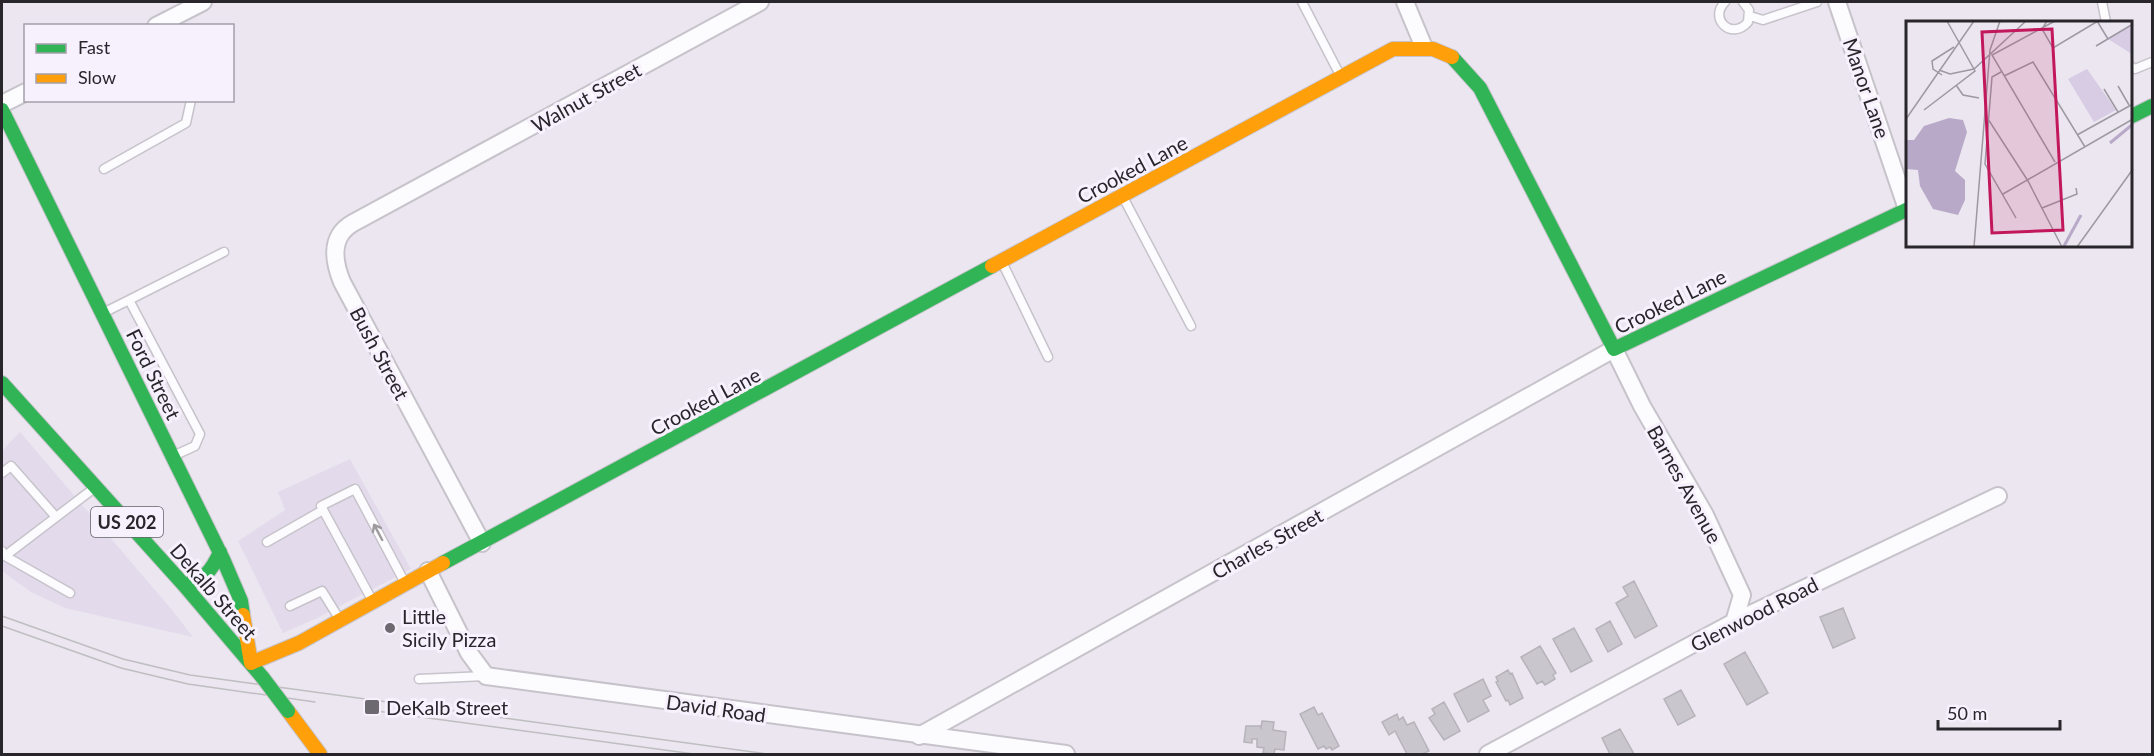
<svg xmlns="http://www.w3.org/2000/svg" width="2154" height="756" viewBox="0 0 2154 756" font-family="Lato,sans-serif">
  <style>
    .built { fill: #e3daeb }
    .building { fill: #c9c6cd; stroke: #b6b3ba; stroke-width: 1.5 }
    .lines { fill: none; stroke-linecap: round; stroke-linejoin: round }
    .lane-casing { stroke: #c7c3cb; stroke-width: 11 }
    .street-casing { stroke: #c7c3cb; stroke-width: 20 }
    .fast-casing { stroke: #c7c3cb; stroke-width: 16 }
    .slow-casing { stroke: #c7c3cb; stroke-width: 16 }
    .lane { stroke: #fcfbfd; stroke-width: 8 }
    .street { stroke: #fcfbfd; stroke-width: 16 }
    .fast { stroke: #30b455; stroke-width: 14 }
    .slow { stroke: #ff9f0a; stroke-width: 14 }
    .tram { stroke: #bfbec0; stroke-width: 1.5 }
    .fast-bridge-casing { stroke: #c7c3cb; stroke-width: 16; stroke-linecap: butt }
    .fast-bridge { stroke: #30b455; stroke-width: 14 }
    .oneway { stroke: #9d9b9e }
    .poi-dot { fill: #6c6970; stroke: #f7f1fe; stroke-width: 2 }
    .labels { text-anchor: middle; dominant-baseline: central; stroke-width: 6; stroke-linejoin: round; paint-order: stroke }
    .shield { fill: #f7f1fe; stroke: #66636a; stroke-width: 1.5 }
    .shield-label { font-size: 18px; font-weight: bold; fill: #28262b }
    .street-label { font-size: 20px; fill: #28262b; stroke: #f7f1fe }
    .poi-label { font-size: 20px; fill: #28262b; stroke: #f7f1fe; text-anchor: start }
    .inset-river { fill: none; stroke: #b9a9c9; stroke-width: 3 }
    .inset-road { fill: none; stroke: #9d99a1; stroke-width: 1.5 }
    .view { fill: #c2185b; fill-opacity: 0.15; stroke: #c2185b; stroke-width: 3 }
    .inset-edge { fill: none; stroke: #28262b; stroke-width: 3 }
  </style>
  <rect width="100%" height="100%" fill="#ebe6f0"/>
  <!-- built -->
  <path class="built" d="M20 432 172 610 193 637 65 608 31 592 2 571V451Z
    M350 459 411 569 315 619 283 633 238 541 285 510 278 492Z"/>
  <!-- building -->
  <path class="building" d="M1634 581 1657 626 1635 638 1616 603 1628 596 1623 587Z
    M1843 608 1855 638 1833 648 1820 617Z
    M1610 621 1622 644 1608 652 1596 629Z
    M1574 628 1592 661 1571 672 1553 639Z
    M1540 646 1556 673 1553 675 1555 679 1545 685 1542 681 1537 684 1521 657Z
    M1745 652 1768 693 1747 705 1724 664Z
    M1508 670 1510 674 1512 673 1523 698 1510 705 1508 700 1506 701 1496 682 1498 681 1496 677Z
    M1483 679 1491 696 1483 700 1489 711 1468 722 1454 694Z
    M1681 690 1695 716 1678 725 1664 699Z
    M1444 702 1460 731 1444 740 1429 718 1435 714 1432 709Z
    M1314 707 1318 715 1322 713 1339 746 1332 750 1330 747 1326 749 1324 746 1318 749 1300 714Z
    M1397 714 1399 720 1403 717 1407 725 1414 722 1429 751 1422 754H1407L1395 731 1389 735 1382 722Z
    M1262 721 1274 722 1273 730 1286 732 1284 750 1275 749 1274 754 1263 753 1264 748 1257 747V739H1252V743L1244 742 1246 726H1260L1261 728Z
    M1620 729 1634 754H1610L1602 738Z"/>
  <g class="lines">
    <defs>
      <path id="lane" d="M1302 2 1340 75
        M1725 2C1708 19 1732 41 1748 22L1749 10 1743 2
        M2102 2 2106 22
        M1750 16 1763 20 1817 2
        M2132 67 2135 69 2152 62
        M104 169 186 123 191 100
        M1123 197 1191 326
        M1002 262 1048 357
        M129 300 224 252
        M103 313 129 300 200 434 195 446 173 456
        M2 473 11 466 56 517
        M267 542 323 510
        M2 551 5 556 93 489
        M5 556 70 593
        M372 600 321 506 355 489 405 583
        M290 606 322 591 340 620
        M419 679 485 676"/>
      <path id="street" d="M1405 2 1423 45
        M1837 2 1907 209
        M156 26 203 2
        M2 104 26 92
        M482 543 342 282C333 260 330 236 353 223L760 2
        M428 571 469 653 486 676 1066 754
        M919 736 1614 349 1642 406 1705 515 1742 595 1734 622
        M1488 754 1734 622 1998 496"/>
      <path id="fast" d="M1452 57 1480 88 1614 349 1908 209
        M2 110 223 559 241 601 243 615
        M2132 116 2152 106
        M2 383 184 585 263 678
        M443 563 992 266
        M184 585C204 581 212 570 220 552"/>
      <path id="slow" d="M992 266 1393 49H1433L1452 57
        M243 615 251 663 299 643 443 563
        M288 711 320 754"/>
    </defs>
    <!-- lane casing -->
    <use href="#lane" class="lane-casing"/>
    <!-- street casing -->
    <use href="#street" class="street-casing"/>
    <!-- fast casing -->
    <use href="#fast" class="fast-casing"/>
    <!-- slow casing -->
    <use href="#slow" class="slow-casing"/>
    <!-- lane -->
    <use href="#lane" class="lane"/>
    <!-- street -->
    <use href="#street" class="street"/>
    <!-- fast -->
    <use href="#fast" class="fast"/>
    <!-- slow -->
    <use href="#slow" class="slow"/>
    <!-- tram -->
    <path class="tram" d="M2 616 123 659 190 675 767 754
      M2 626 121 668 188 684 315 702
      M369 710 694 754"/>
    <defs>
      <path id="fast-bridge" d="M263 678 288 711"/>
    </defs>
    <!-- fast-bridge casing -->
    <use href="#fast-bridge" class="fast-bridge-casing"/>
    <!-- fast-bridge -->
    <use href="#fast-bridge" class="fast-bridge"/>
  </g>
  <!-- one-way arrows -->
  <defs><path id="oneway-shaft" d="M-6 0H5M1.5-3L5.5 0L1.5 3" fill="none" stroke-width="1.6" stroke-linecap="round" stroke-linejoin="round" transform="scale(1.5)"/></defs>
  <use class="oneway" href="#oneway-shaft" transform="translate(378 532) rotate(-118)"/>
  <!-- markers -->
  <g class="poi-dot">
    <circle cx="390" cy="628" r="6"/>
    <rect x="364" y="699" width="16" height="16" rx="3"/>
  </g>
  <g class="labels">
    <!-- shield labels -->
    <rect class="shield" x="91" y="507" width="72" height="30" rx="4.5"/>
    <g class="shield-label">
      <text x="127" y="522">US 202</text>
    </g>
    <!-- street labels -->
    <g class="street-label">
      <text transform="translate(1867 88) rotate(71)">Manor Lane</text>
      <text transform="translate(586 97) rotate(-29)">Walnut Street</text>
      <text transform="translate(1132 169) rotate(-28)">Crooked Lane</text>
      <text transform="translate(1670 301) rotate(-26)">Crooked Lane</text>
      <text transform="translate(380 353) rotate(62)">Bush Street</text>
      <text transform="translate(154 374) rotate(64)">Ford Street</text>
      <text transform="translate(705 401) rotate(-28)">Crooked Lane</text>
      <text transform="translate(1685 484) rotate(61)">Barnes Avenue</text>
      <text transform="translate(1267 543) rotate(-29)">Charles Street</text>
      <text transform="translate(214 591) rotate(49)">Dekalb Street</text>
      <text transform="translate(1754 614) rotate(-27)">Glenwood Road</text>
      <text transform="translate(716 708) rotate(8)">David Road</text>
    </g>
    <!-- poi labels -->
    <g class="poi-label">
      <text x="402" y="616">Little<tspan x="402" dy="23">Sicily Pizza</tspan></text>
      <text x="386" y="707">DeKalb Street</text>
    </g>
  </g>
  <!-- overview -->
  <g transform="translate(1906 21)">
    <rect width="226" height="226" fill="#ebe6f0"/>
    <path d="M226 3V33L202 18ZM181 48 210 89 188 101 162 58Z" fill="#d8cce5"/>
    <path d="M43 97 57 99 61 111 49 150 59 159V179L52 194 27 188 14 165 12 149 0 148V119H8L18 105Z" fill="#b9a9c9"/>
    <path class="inset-river" d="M204 122 227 103M158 225 175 194"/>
    <path class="inset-road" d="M141 0 136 8 147 27 192 0M191 0 202 18M190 25 227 3M33 49 44 53 68 48 120 0M95 51 86 56 79 143 110 197M36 54 27 48 26 40 48 26M98 55 127 41 179 126M50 64 57 74 73 77M212 65 223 84M198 68 212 91M18 89 69 50 41 0M0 98 68 0M82 98 122 160 156 226M171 114 227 83M149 141 86 34 149 0M97 173 227 98M136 187 171 173 170 167M68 226 84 29 94 0M171 226 227 148"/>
    <path class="view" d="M146 8 157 209 86 212 76 11Z"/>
    <rect width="226" height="226" class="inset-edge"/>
  </g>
  <!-- border -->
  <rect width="2154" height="756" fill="none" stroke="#28262b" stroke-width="6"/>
  <!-- legend -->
  <rect x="24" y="24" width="210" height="78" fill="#f7f1fe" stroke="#a4a0aa" stroke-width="1.5"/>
  <rect x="36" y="44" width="30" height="9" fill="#30b455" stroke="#a4a0aa" stroke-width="1.5"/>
  <text x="78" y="54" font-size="18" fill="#28262b">Fast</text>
  <rect x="36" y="74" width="30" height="9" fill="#ff9f0a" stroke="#a4a0aa" stroke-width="1.5"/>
  <text x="78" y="84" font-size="18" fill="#28262b">Slow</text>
  <!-- scale -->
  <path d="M1938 720v9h122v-9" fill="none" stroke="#28262b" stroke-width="3"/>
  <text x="1947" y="720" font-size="18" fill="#28262b" stroke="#f7f1fe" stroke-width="4.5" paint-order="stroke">50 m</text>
</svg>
